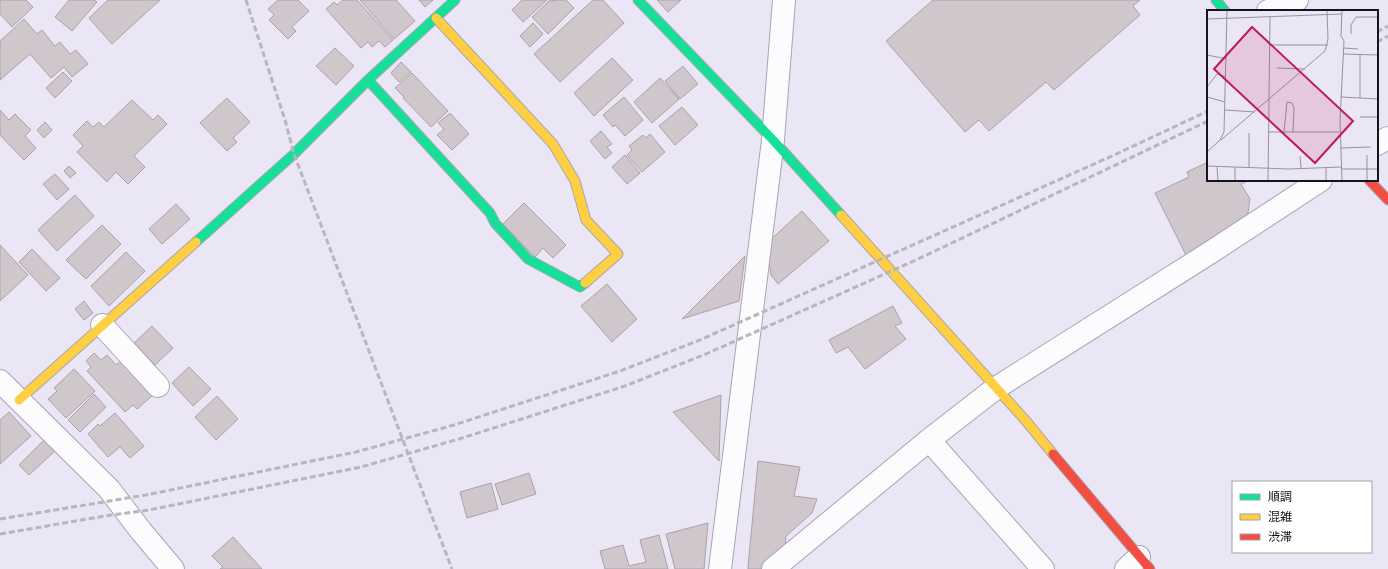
<svg xmlns="http://www.w3.org/2000/svg" width="1388" height="569" viewBox="0 0 1388 569" font-family="Roboto,'Noto Sans JP',sans-serif">
  <style>
    .building { fill: #d0c7cd; stroke: #aaa2a8 }
    .lines { fill: none; stroke-linecap: round; stroke-linejoin: round }
    .street-casing { stroke: #a8a5b1; stroke-width: 24 }
    .fast-casing { stroke: #a8a5b1; stroke-width: 11 }
    .slow-casing { stroke: #a8a5b1; stroke-width: 11 }
    .jam-casing { stroke: #a8a5b1; stroke-width: 11 }
    .street { stroke: #fcfbfe; stroke-width: 22 }
    .fast { stroke: #16e098; stroke-width: 9 }
    .slow { stroke: #ffcf43; stroke-width: 9 }
    .jam { stroke: #f24e42; stroke-width: 9 }
    .rail { stroke: #b7b6ba; stroke-width: 3; stroke-dasharray: 6 3; stroke-linecap: butt }
    .inset-road { fill: none; stroke: #96929f; stroke-width: 1 }
    .view { fill: #c2185b; fill-opacity: 0.15; stroke: #c2185b; stroke-width: 2 }
    .inset-edge { fill: none; stroke: #16131d; stroke-width: 2 }
  </style>
  <rect width="100%" height="100%" fill="#ebe6f6"/>
  <!-- building -->
  <path class="building" d="M0 0H26L33 7 12 27 0 14Z
    M69 0H94L97 2 72 31 55 17Z
    M108 0H160L112 44 89 18Z
    M278 0H298L309 11 292 27 296 31 288 39 269 20 274 15 268 9Z
    M343 0H357L393 40 385 47 379 41 372 47 368 42 361 48 326 9 334 2 337 5Z
    M360 0H396L415 21 394 39Z
    M419 0H433L425 7Z
    M522 0H547L523 22 512 10Z
    M550 0 555 1 556 0H566L574 8 548 34 532 17Z
    M593 0H603L624 23 560 82 534 54Z
    M657 0H681L668 12Z
    M933 0H1140L1133 6 1140 15 1054 90 1046 82 989 131 979 120 965 132 886 41Z
    M24 19 37 34 42 30 55 46 60 42 70 54 76 50 88 64 72 77 64 67 51 78 30 54 0 80V41Z
    M533 23 543 34 530 47 520 36Z
    M335 48 354 66 336 85 316 66Z
    M612 58 633 80 594 116 574 93Z
    M401 62 411 72 399 82 391 73Z
    M683 66 698 84 680 99 665 81Z
    M63 72 72 81 55 98 46 88Z
    M412 73 448 111 431 127 403 98 404 97 395 88Z
    M660 78 679 99 652 123 634 102Z
    M624 97 643 120 625 136 615 125 613 127 603 115Z
    M227 98 250 122 233 138 237 142 227 151 200 123Z
    M132 100 153 120 158 115 167 124 134 156 145 167 128 184 116 172 107 182 77 152 83 146 73 135 87 121 93 127 99 122 104 127Z
    M682 107 698 125 675 145 659 126Z
    M0 110 9 120 15 114 31 130 25 136 36 148 24 160 0 135Z
    M450 113 469 134 452 150 437 135 444 129 438 123Z
    M45 122 52 130 44 138 37 130Z
    M601 131 612 144 607 147 612 153 605 159 590 141Z
    M650 134 665 152 642 172 627 155 632 150 629 146 643 135 646 138Z
    M625 155 640 173 627 184 612 167Z
    M1208 162V180H1250L1241 184 1250 199 1247 219 1187 257 1155 193 1189 177 1187 172Z
    M69 166 76 173 70 178 64 171Z
    M55 174 69 189 57 200 43 184Z
    M75 195 94 216 57 251 38 230Z
    M524 203 566 245 553 258 543 248 535 257 503 224Z
    M176 204 190 219 162 244 149 229Z
    M802 211 829 241 778 284 771 275 767 245 769 241Z
    M102 225 121 244 86 279 66 260Z
    M0 245 28 275 0 301Z
    M32 249 60 278 46 291 19 262Z
    M126 252 145 271 109 306 91 286Z
    M745 256 739 301 682 319Z
    M607 284 637 319 612 342 581 306Z
    M84 301 93 313 84 320 75 309Z
    M893 306 902 323 895 326 906 339 865 369 848 347 836 353 829 340Z
    M152 326 173 348 155 365 134 343Z
    M94 353 101 360 107 355 116 365 122 360 153 395 137 409 133 405 125 412 87 371 91 367 86 361Z
    M189 367 211 389 193 406 172 383Z
    M74 369 95 391 66 418 48 399 57 391 54 388Z
    M94 394 106 407 80 432 68 420Z
    M721 395 719 461 673 412Z
    M217 396 238 419 216 440 195 417Z
    M9 412 31 436 0 464V420Z
    M115 413 144 446 130 458 120 447 108 457 88 434 98 424 100 426Z
    M44 440 55 451 29 475 19 465Z
    M758 461 800 467 794 496 817 499 812 513 786 536 784 559 771 569H748V567Z
    M529 473 536 494 502 505 495 484Z
    M491 483 498 509 467 518 460 492Z
    M708 523 704 569H675L666 534Z
    M659 535 668 569H605L600 551 623 545 629 566 646 562 640 540Z
    M233 537 262 569H220L223 567 212 556Z"/>
  <g class="lines">
    <defs>
      <path id="street" d="M1268 11 1297 0
        M1377 144 1388 138
        M102 325 158 386
        M0 381 109 489 141 531 173 569
        M929 440 1043 569
        M720 569 773 140 784 0
        M773 569 929 440 996 388 1208 254 1321 180
        M1126 569 1139 557"/>
      <path id="fast" d="M638 0 773 140 841 215
        M1216 0 1225 11
        M368 80 490 213 495 223 528 259 580 287 585 283
        M196 242 294 154 368 80 455 0"/>
      <path id="slow" d="M436 18 553 144 575 181 586 220 618 254 585 283
        M841 215 1026 421 1053 454
        M19 400 196 242"/>
      <path id="jam" d="M1369 180 1388 200
        M1053 454 1150 569"/>
    </defs>
    <!-- street casing -->
    <use href="#street" class="street-casing"/>
    <!-- fast casing -->
    <use href="#fast" class="fast-casing"/>
    <!-- slow casing -->
    <use href="#slow" class="slow-casing"/>
    <!-- jam casing -->
    <use href="#jam" class="jam-casing"/>
    <!-- street -->
    <use href="#street" class="street"/>
    <!-- fast -->
    <use href="#fast" class="fast"/>
    <!-- slow -->
    <use href="#slow" class="slow"/>
    <!-- jam -->
    <use href="#jam" class="jam"/>
    <!-- rail -->
    <path class="rail" d="M246 0 285 120 294 154 452 569
      M1377 32 1388 26
      M1377 42 1388 36
      M0 519 146 495 356 452 454 425 620 371 700 340 1112 156 1208 111
      M0 534 105 516 149 510 361 467 459 439 625 386 706 354 916 260 1208 121"/>
  </g>
  <!-- overview -->
  <g transform="translate(1207 10)">
    <rect width="171" height="171" fill="#ebe6f6"/>
    <path class="inset-road" d="M0 9 135 4M144 24V15L149 7H171M62 35H121M137 38 151 39M136 44 171 45M0 45 20 49M70 58 98 59M0 77 10 64 19 67M0 87 18 92M134 87 171 89M153 88V45M18 100 48 102M153 107H171M61 122H133M77 122 80 92 85 93 87 98 86 122M14 130 118 41 121 29 120 0M134 138 164 137M0 142 13 130 17 122 20 0M160 145V171M93 146 94 158M0 156 82 159 134 157M10 157 11 171M28 157V171M42 157V123M135 159H171M61 171 63 6M119 171V157M135 171 133 110 137 31 134 26 135 0"/>
    <path class="view" d="M45 17 146 111 108 153 7 59Z"/>
    <rect width="171" height="171" class="inset-edge"/>
  </g>
  <!-- legend -->
  <rect x="1232" y="481" width="140" height="72" fill="#ffffff" stroke="#a2a1a5"/>
  <rect x="1240" y="494" width="20" height="6" fill="#16e098" stroke="#a2a1a5"/>
  <text x="1268" y="501" font-size="12" fill="#16131d">順調</text>
  <rect x="1240" y="514" width="20" height="6" fill="#ffcf43" stroke="#a2a1a5"/>
  <text x="1268" y="521" font-size="12" fill="#16131d">混雑</text>
  <rect x="1240" y="534" width="20" height="6" fill="#f24e42" stroke="#a2a1a5"/>
  <text x="1268" y="541" font-size="12" fill="#16131d">渋滞</text>
</svg>
